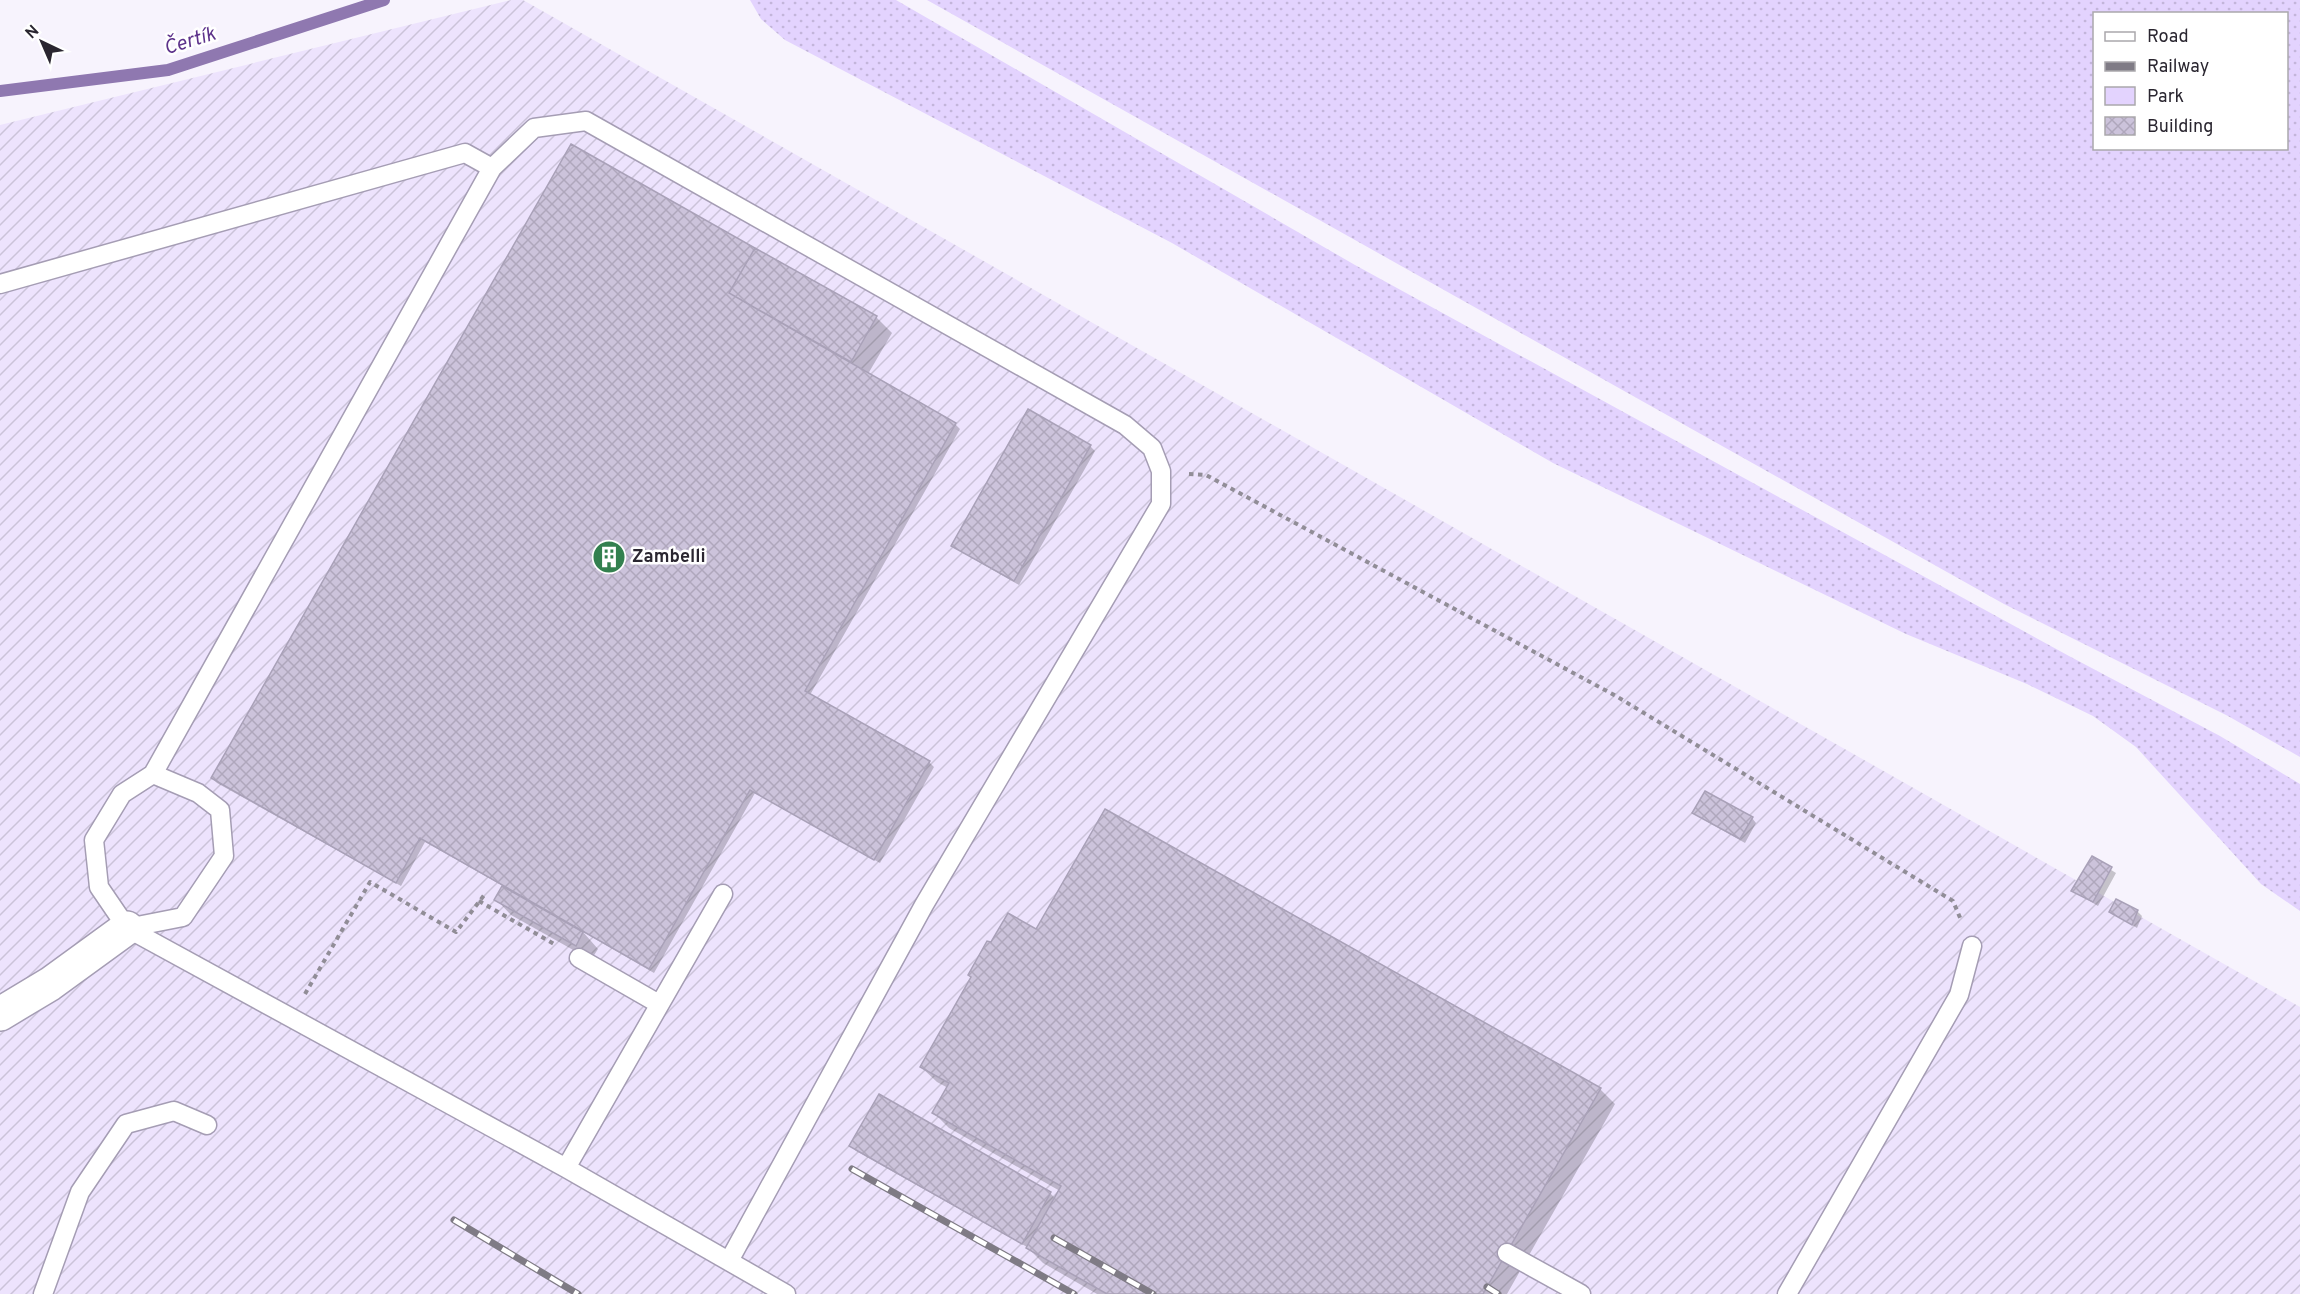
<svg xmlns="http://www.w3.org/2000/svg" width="2300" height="1294" viewBox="0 0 2300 1294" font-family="Overpass,sans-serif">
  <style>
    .industrial { fill: url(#industrial-furrows) }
    .green { fill: url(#green-dots); fill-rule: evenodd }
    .shadow { fill: #0003 }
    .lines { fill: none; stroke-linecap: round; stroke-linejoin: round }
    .stream { stroke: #8f78b0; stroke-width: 12 }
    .building { fill: url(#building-cross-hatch); stroke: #a9a1b8; stroke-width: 1.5 }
    .lane-casing { stroke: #a59db4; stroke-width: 21 }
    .street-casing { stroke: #a59db4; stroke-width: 36 }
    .path { stroke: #918d97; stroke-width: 4; stroke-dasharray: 4.5 4.5; stroke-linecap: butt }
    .lane { stroke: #fff; stroke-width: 18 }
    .street { stroke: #fff; stroke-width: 33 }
    .rail-casing { stroke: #7f7b85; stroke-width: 7 }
    .rail { stroke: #fff; stroke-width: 4.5; stroke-dasharray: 14; stroke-linecap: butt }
    .labels { text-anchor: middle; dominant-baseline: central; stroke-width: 5; stroke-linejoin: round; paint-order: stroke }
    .poi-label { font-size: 18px; font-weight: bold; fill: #2a2630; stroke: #fff; text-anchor: start }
    .water-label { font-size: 20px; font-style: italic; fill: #5d328b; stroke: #fff }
  </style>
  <defs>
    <pattern id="industrial-furrows" width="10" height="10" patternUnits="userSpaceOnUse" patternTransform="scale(1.5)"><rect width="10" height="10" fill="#ede3fd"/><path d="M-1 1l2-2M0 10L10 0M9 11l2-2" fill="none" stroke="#cbc3d9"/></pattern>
    <pattern id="green-dots" width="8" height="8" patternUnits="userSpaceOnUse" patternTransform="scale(1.5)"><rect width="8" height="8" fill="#e3d3fe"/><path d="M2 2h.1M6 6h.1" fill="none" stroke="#c3b5da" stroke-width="1.8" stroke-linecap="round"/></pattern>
    <pattern id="building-cross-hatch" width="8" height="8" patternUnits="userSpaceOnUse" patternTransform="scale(1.5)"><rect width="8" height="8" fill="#ccc3db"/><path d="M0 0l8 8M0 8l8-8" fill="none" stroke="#afa7bc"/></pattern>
  </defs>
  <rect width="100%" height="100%" fill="#f7f3fd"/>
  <!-- industrial -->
  <path class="industrial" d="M511 0H523L2300 1007V1294H0V125Z"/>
  <!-- green -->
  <path class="green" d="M750 0H896L1355 265 2069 656 2220 736 2300 784V911L2261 884 2136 747 2093 716 2027 684 1906 634 1553 463 1172 243 785 40 761 19Z
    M927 0H2300V757L2228 716 2004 604ZM2094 14H2286V148H2094Z"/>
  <!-- shadow -->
  <path class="shadow" d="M756 251 876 317 892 333 868 374 955 424 960 429 810 695 929 762 934 767 880 863 755 793 654 973 583 932 598 949 591 960 511 915 496 899 503 886 425 842 401 886 217 783 212 778Z
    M1090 446 1095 451 1019 585 958 550 953 546Z
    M1694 813 1752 818 1756 823 1745 843 1699 817Z
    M2092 858 2116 873 2098 906 2073 891Z
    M2137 911 2142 916 2137 928 2111 912Z
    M1037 931 1600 1089 1615 1104 1507 1294H1097L1043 1263 1027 1247 856 1151 851 1146 879 1096 1050 1193 1056 1199 1060 1191 949 1128 934 1113 948 1088 937 1082 921 1067 991 944Z"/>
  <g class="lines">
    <!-- stream -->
    <path class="stream" d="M0 91 168 70 384 0"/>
  </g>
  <!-- building -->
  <path class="building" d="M571 144 755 248 729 293 956 423 805 691 930 761 874 860 750 790 649 969 420 838 396 883 211 778Z
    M755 248 877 316 851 362 729 293Z
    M1028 409 1091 445 1014 581 951 546Z
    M1705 791 1753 817 1740 839 1692 813Z
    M1105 809 1601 1088 1483 1294H1107L1026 1248 1061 1186 932 1113 949 1083 920 1067 971 977 968 975 987 941 991 942 1008 913 1036 929Z
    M2092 856 2112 867 2093 902 2071 891Z
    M502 886 583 932 576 946 494 900Z
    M2116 899 2138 910 2132 925 2109 912Z
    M879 1094 1051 1192 1022 1244 849 1146Z"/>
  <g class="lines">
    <defs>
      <path id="lane" d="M0 284 465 153 492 168
        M153 774 492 168 534 128 586 121 1125 425 1152 448 1161 471V504L924 905 729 1261
        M127 928 183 917 224 856 220 810 198 793 153 774 122 794 94 840 99 887 127 928 566 1168 786 1294
        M579 958 659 1004
        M566 1168 723 894
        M1507 1253 1581 1294
        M43 1294 80 1192 126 1124 174 1111 207 1125
        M1787 1294 1959 995 1972 946"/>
      <path id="street" d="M0 1014 50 984 127 928"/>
    </defs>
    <!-- lane casing -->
    <use href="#lane" class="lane-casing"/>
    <!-- street casing -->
    <use href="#street" class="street-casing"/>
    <!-- path -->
    <path class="path" d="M1189 474 1206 475 1616 696 1953 901 1961 920
      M479 901 554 944
      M305 994 370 882 456 932 485 894"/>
    <!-- lane -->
    <use href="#lane" class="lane"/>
    <!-- street -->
    <use href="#street" class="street"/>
    <defs>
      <path id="rail" d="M852 1169 1074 1294
        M454 1220 578 1294
        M1054 1238 1153 1294
        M1487 1287 1498 1294"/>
    </defs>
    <!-- rail casing -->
    <use href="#rail" class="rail-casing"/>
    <!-- rail -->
    <use href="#rail" class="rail"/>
  </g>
  <!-- icons -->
  <defs>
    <symbol id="building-disc" viewBox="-11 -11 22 22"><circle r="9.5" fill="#33804f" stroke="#fff"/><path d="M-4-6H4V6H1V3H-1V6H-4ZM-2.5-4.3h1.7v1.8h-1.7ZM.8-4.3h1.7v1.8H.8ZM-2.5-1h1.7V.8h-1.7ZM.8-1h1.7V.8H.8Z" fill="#fff"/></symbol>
  </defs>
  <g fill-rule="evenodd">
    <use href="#building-disc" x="590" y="538" width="38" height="38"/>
  </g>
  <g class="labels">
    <!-- poi labels -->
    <g class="poi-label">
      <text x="632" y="557">Zambelli</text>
    </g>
    <!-- water labels -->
    <g class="water-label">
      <text transform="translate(190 42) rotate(-17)">Čertík</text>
    </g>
  </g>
  <!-- legend -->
  <rect x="2093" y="12" width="195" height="138" fill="#ffffff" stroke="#aaa8ac" stroke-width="1.5"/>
  <rect x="2105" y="32" width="30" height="9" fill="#ffffff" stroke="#aaa8ac" stroke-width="1.5"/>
  <text x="2147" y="42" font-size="18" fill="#2a2630">Road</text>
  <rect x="2105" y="62" width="30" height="9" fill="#7f7b85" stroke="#aaa8ac" stroke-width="1.5"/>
  <text x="2147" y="72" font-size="18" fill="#2a2630">Railway</text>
  <rect x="2105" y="87" width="30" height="18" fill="#e3d3fe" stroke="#aaa8ac" stroke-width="1.5"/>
  <text x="2147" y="102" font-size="18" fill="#2a2630">Park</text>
  <rect x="2105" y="117" width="30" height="18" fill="url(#building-cross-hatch)" stroke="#aaa8ac" stroke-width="1.5"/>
  <text x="2147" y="132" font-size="18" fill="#2a2630">Building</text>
  <!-- north arrow -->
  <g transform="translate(42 42) rotate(316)" stroke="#ffffff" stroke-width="4.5" paint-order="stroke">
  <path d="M0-4.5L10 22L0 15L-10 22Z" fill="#2a2630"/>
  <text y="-9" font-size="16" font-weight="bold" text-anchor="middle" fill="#2a2630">N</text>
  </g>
</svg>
